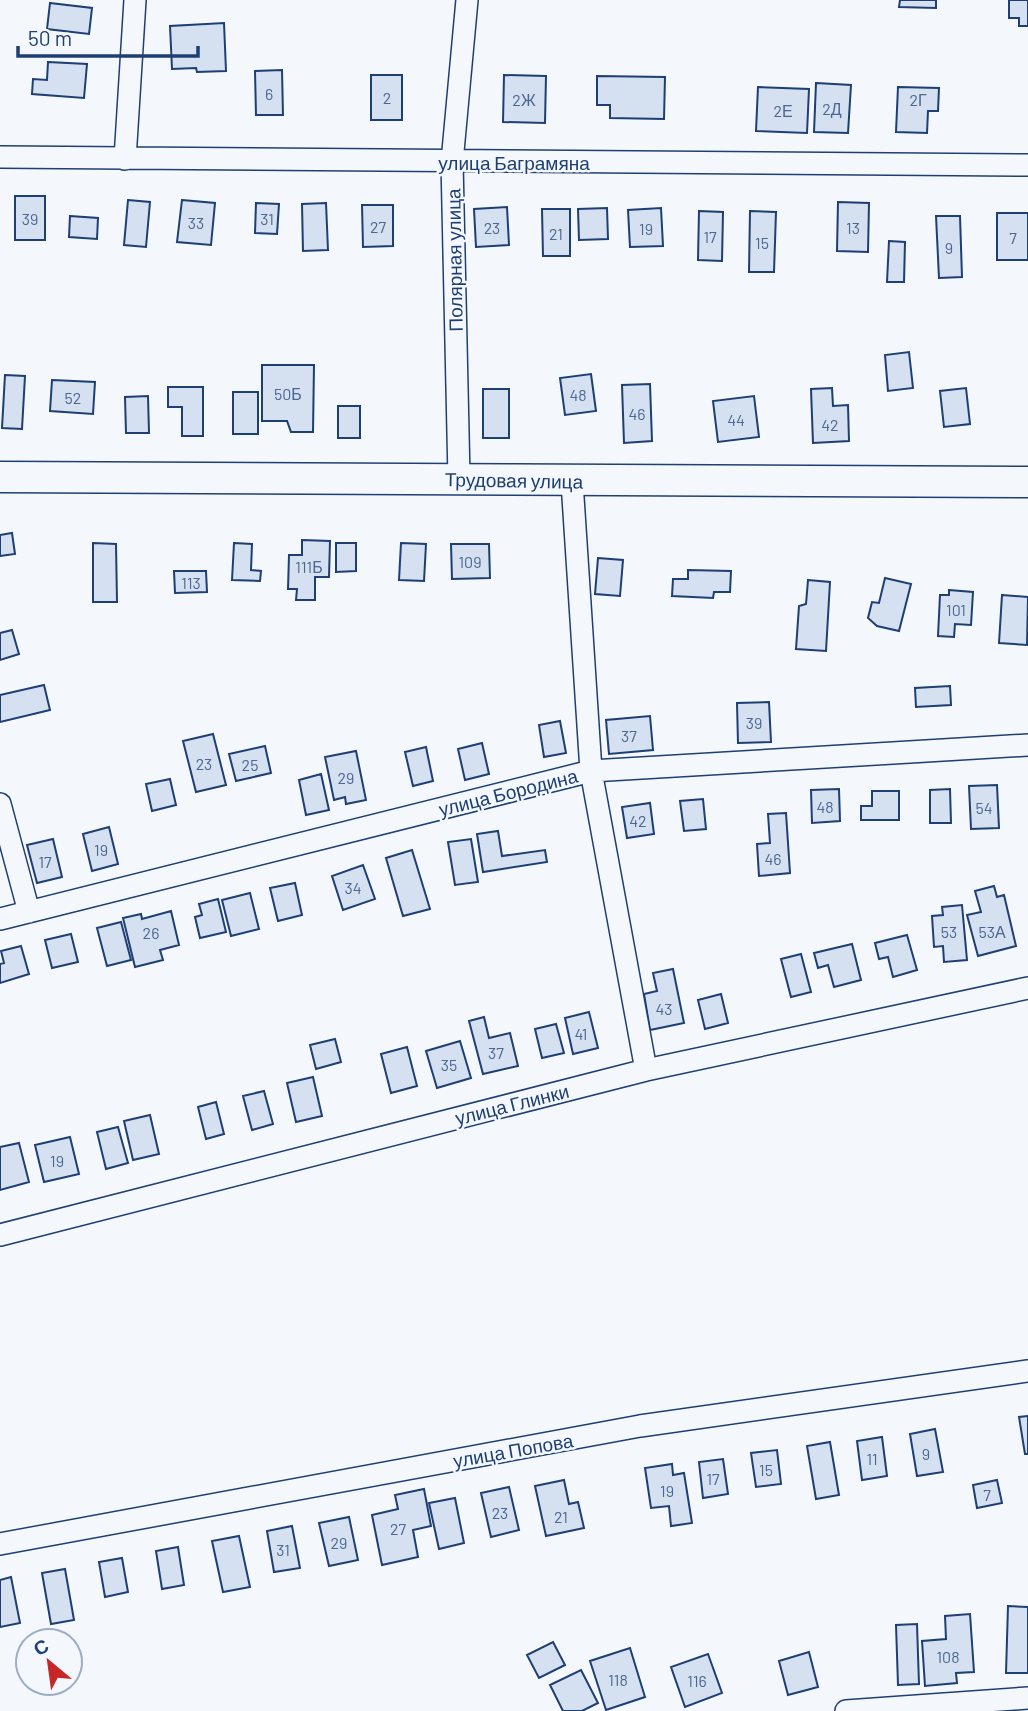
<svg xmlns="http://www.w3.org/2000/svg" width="1028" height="1711" viewBox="0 0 1028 1711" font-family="Barlow,sans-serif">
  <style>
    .building { fill: #d5e0f0; stroke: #1d3f73; stroke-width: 2 }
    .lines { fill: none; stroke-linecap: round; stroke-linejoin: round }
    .street-casing { stroke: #1d3f73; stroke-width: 24 }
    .secondary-casing { stroke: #1d3f73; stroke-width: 33 }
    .street { stroke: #f4f7fb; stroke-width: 21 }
    .secondary { stroke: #f4f7fb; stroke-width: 30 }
    .labels { text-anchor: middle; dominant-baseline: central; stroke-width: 5; stroke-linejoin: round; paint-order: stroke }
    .number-label { font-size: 16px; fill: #4b6792 }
    .street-label { font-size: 19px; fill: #1d3f73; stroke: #f4f7fb }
  </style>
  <rect width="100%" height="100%" fill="#f4f7fb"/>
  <!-- building -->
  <path class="building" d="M900 0H936V8L899 7Z
    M1009 0H1028V26H1019V18H1009Z
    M50 3 92 8 89 34 47 29Z
    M224 23 226 71 197 72 196 68 172 69 170 26Z
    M48 62 87 64 84 98 32 94 33 79 47 80Z
    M282 70 283 115H256L255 71Z
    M371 75H402V120H371Z
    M504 75 546 76 545 123 503 122Z
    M597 76 665 77 664 119 610 118V105H597Z
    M816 83 851 85 848 133 814 132Z
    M758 87 809 89 807 133 756 131Z
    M898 87 939 88 938 111H928L927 133 896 132Z
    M15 196H45V240H15Z
    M128 200 150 202 146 247 124 245Z
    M182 200 215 203 211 245 177 242Z
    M838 202 869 203 868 252 837 251Z
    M256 203 279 204 277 234 255 233Z
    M326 203 328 250 303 251 302 204Z
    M362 205H393V246L363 247Z
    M507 207 509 245 476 247 474 209Z
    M607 208 608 239 579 240 578 209Z
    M661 208 663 246 630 247 628 210Z
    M542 209H570V256H543Z
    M699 211 723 212 722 261 698 260Z
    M750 211 776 212 774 272H749Z
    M997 213H1028V260H997Z
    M70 216 98 218 97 239 69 237Z
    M936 216H960L962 277 939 278Z
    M889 241 905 242 904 282H887Z
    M909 352 913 388 888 391 885 355Z
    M262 365H314L313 432H291L287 421H262Z
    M591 374 596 411 565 415 560 378Z
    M5 375 25 376 22 429 2 428Z
    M52 380 95 382 93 414 50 411Z
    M650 384 652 441 624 443 622 385Z
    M168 387H203V436H182V407H168Z
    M832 388 833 406 848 405 849 441 813 443 811 389Z
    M966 388 970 424 944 427 940 391Z
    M483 389H509V438H483Z
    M233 392H258V434H233Z
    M148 396 149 433H126L125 397Z
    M754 396 759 437 718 442 713 401Z
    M338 406H360V438H338Z
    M12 533 15 554 0 556V535Z
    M302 540 330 541 329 577H315V600H296L297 589H288L289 555H302Z
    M93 543 116 544 117 602H93Z
    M234 543 252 544 251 570 261 571 260 581 232 580Z
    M336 543H356V571L336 572Z
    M401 543 426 544 424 581 399 580Z
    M451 544H489L490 578 452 579Z
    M598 558 623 560 620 596 595 594Z
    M688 570 731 571 730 592H714L713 598 672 596 673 579H688Z
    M174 571H206L207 592 175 593Z
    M885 578 911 584 899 631 877 626 868 618 872 602 879 603Z
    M808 580 830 582 826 651 796 649 799 606 806 604Z
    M949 590 973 592 971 625 955 624 954 637 938 636 940 595H949Z
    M1002 595 1028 597 1027 645 999 643Z
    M12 630 19 654 0 660V633Z
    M44 685 50 710 0 722V695Z
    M950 686 951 705 916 707 915 688Z
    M769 702 771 742 738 743 737 703Z
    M650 716 653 750 609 754 606 720Z
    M560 721 566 753 544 757 539 725Z
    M213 734 226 785 196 792 183 741Z
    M482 743 489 774 465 780 458 749Z
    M265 746 271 773 236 781 229 754Z
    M426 747 433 781 413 786 405 752Z
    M356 751 366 800 346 804 345 797 334 800 325 757Z
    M321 774 329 810 306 815 299 780Z
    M170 779 176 805 152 811 146 784Z
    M997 785 999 828 971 829 969 786Z
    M839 789 840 821 812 823 811 790Z
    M950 789 951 823H930V790Z
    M872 791H899V820H861V806H872Z
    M703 799 706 829 684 831 680 801Z
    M650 803 654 834 627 838 622 807Z
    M786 813 790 873 759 876 757 844 770 843 768 814Z
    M109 827 118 864 92 871 83 834Z
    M498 831 502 856 545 850 547 862 483 872 477 834Z
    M53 839 62 877 37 883 27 845Z
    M471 839 478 882 455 885 448 842Z
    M412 850 430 909 403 916 386 858Z
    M363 865 375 899 343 910 332 876Z
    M295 883 302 915 278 921 270 888Z
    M994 886 997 897 1004 895 1016 946 978 956 967 915 981 912 975 891Z
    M250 893 259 929 231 936 222 900Z
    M218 899 226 932 200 938 195 917 202 915 199 904Z
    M962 905 967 960 944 962 943 946 934 947 932 916 943 915 942 907Z
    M171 911 179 945 160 950 163 960 135 967 123 918 141 914 142 919Z
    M121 922 131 960 107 966 97 928Z
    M71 934 78 962 52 968 45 940Z
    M907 935 917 970 893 977 888 957 879 959 875 943Z
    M852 944 861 980 834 987 828 965 818 968 814 953Z
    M21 946 29 974 0 983V964L4 963 1 951Z
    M801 954 811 992 791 997 781 959Z
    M673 969 684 1023 650 1030 644 994 657 991 653 973Z
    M721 994 728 1023 705 1029 698 1000Z
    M589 1012 598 1048 573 1054 565 1018Z
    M484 1017 489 1038 510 1033 518 1066 483 1074 469 1021Z
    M556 1024 564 1053 542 1058 535 1029Z
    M335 1039 341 1062 316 1069 310 1045Z
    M460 1041 471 1078 437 1088 426 1051Z
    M407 1047 417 1086 391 1093 381 1054Z
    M313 1077 322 1116 296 1122 287 1083Z
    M264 1091 273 1124 252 1130 243 1096Z
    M216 1102 224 1134 206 1139 198 1107Z
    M150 1115 159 1154 133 1160 124 1121Z
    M118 1127 128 1163 106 1169 97 1132Z
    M70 1137 79 1174 44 1182 35 1145Z
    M19 1143 29 1182 0 1190V1147Z
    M1028 1416V1454H1025L1019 1417Z
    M935 1429 943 1472 917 1476 910 1434Z
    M882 1437 887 1476 862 1480 857 1441Z
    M830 1442 839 1495 816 1499 807 1446Z
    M777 1450 781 1484 756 1487 751 1453Z
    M723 1459 728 1494 703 1498 699 1462Z
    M672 1464 673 1475 684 1473 692 1523 671 1526 669 1506 651 1508 645 1468Z
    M564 1480 569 1504 578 1502 584 1528 546 1536 535 1486Z
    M997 1480 1002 1503 977 1508 973 1485Z
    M509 1487 519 1530 491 1537 481 1493Z
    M424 1489 431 1526 413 1530 418 1557 382 1565 372 1515 398 1509 395 1495Z
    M455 1498 464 1543 439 1549 429 1503Z
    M349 1517 358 1560 329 1566 319 1523Z
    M292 1526 300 1568 274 1572 267 1531Z
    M239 1536 250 1587 223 1592 212 1541Z
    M178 1547 184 1585 162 1589 156 1551Z
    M122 1558 128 1592 105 1597 99 1562Z
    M65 1569 74 1620 51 1624 42 1573Z
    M11 1577 20 1623 0 1627V1580Z
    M1008 1606 1028 1607V1673H1006Z
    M970 1614 974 1672 956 1673 957 1683 925 1686 922 1641 946 1639 945 1616Z
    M917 1624 919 1684 898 1685 896 1625Z
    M553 1642 565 1665 539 1678 527 1655Z
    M630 1648 645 1697 606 1710 590 1661Z
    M809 1652 818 1687 788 1695 779 1661Z
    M708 1654 722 1693 685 1707 671 1667Z
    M581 1670 598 1703 582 1711H563L550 1685Z"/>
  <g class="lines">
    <defs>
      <path id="street" d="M0 157 1028 165
        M125 159 135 0
        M459 478 452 162 467 0
        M572 482 591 771 646 1070
        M0 804 29 912
        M0 919 591 771 1028 745
        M0 1235 646 1070 1028 988
        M0 1544 640 1426 1028 1371
        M846 1711 1028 1698"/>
      <path id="secondary" d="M0 477C343 477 685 482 1028 482"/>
    </defs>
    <!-- street casing -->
    <use href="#street" class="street-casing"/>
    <!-- secondary casing -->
    <use href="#secondary" class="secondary-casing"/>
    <!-- street -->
    <use href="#street" class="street"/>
    <!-- secondary -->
    <use href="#secondary" class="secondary"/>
  </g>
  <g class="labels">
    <!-- number labels -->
    <g class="number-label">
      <text x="269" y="93">6</text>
      <text x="387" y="97">2</text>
      <text x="524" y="99">2Ж</text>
      <text x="918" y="99">2Г</text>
      <text x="832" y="108">2Д</text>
      <text x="783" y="110">2Е</text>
      <text x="30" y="218">39</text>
      <text x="267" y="218">31</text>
      <text x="196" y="222">33</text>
      <text x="378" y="226">27</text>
      <text x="492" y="227">23</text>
      <text x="853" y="227">13</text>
      <text x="646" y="228">19</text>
      <text x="556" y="233">21</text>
      <text x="710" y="236">17</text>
      <text x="1013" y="237">7</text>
      <text x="762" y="242">15</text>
      <text x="949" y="247">9</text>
      <text x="288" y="393">50Б</text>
      <text x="578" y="394">48</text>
      <text x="73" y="397">52</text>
      <text x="637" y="413">46</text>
      <text x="736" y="419">44</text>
      <text x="830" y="424">42</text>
      <text x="470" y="561">109</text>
      <text x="309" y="566">111Б</text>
      <text x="191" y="582">113</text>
      <text x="956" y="609">101</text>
      <text x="754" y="722">39</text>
      <text x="629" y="735">37</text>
      <text x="204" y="763">23</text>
      <text x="250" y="764">25</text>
      <text x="346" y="777">29</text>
      <text x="825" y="806">48</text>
      <text x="984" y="807">54</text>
      <text x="638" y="820">42</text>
      <text x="101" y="849">19</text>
      <text x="773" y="858">46</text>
      <text x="45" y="861">17</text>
      <text x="353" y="887">34</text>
      <text x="949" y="931">53</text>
      <text x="992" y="931">53А</text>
      <text x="151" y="932">26</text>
      <text x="664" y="1008">43</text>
      <text x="581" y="1033">41</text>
      <text x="496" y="1052">37</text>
      <text x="449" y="1064">35</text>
      <text x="57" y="1160">19</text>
      <text x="926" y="1453">9</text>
      <text x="872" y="1458">11</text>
      <text x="766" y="1469">15</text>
      <text x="713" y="1478">17</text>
      <text x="667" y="1490">19</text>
      <text x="987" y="1494">7</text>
      <text x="500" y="1512">23</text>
      <text x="561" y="1516">21</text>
      <text x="398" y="1528">27</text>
      <text x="339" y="1542">29</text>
      <text x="283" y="1549">31</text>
      <text x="948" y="1656">108</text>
      <text x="618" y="1679">118</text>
      <text x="697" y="1680">116</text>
    </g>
    <!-- street labels -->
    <g class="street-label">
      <text x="514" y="162">улица Баграмяна</text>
      <text transform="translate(454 260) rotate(-91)">Полярная улица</text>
      <text transform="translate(514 480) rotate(1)">Трудовая улица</text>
      <text transform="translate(508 792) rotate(-14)">улица Бородина</text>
      <text transform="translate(512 1104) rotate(-14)">улица Глинки</text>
      <text transform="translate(513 1450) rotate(-10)">улица Попова</text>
    </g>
  </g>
  <!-- north arrow -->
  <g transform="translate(49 1662) rotate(331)"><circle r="33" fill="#f4f7fb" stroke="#9eadc5" stroke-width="2"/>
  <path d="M0-5L12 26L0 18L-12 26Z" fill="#c62828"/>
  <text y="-10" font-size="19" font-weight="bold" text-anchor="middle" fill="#1d3f73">С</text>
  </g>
  <!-- scale -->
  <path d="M18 46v10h180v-10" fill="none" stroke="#1d3f73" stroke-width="3.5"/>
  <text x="28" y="46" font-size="21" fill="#1d3f73" stroke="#f4f7fb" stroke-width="5" paint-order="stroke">50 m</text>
</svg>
